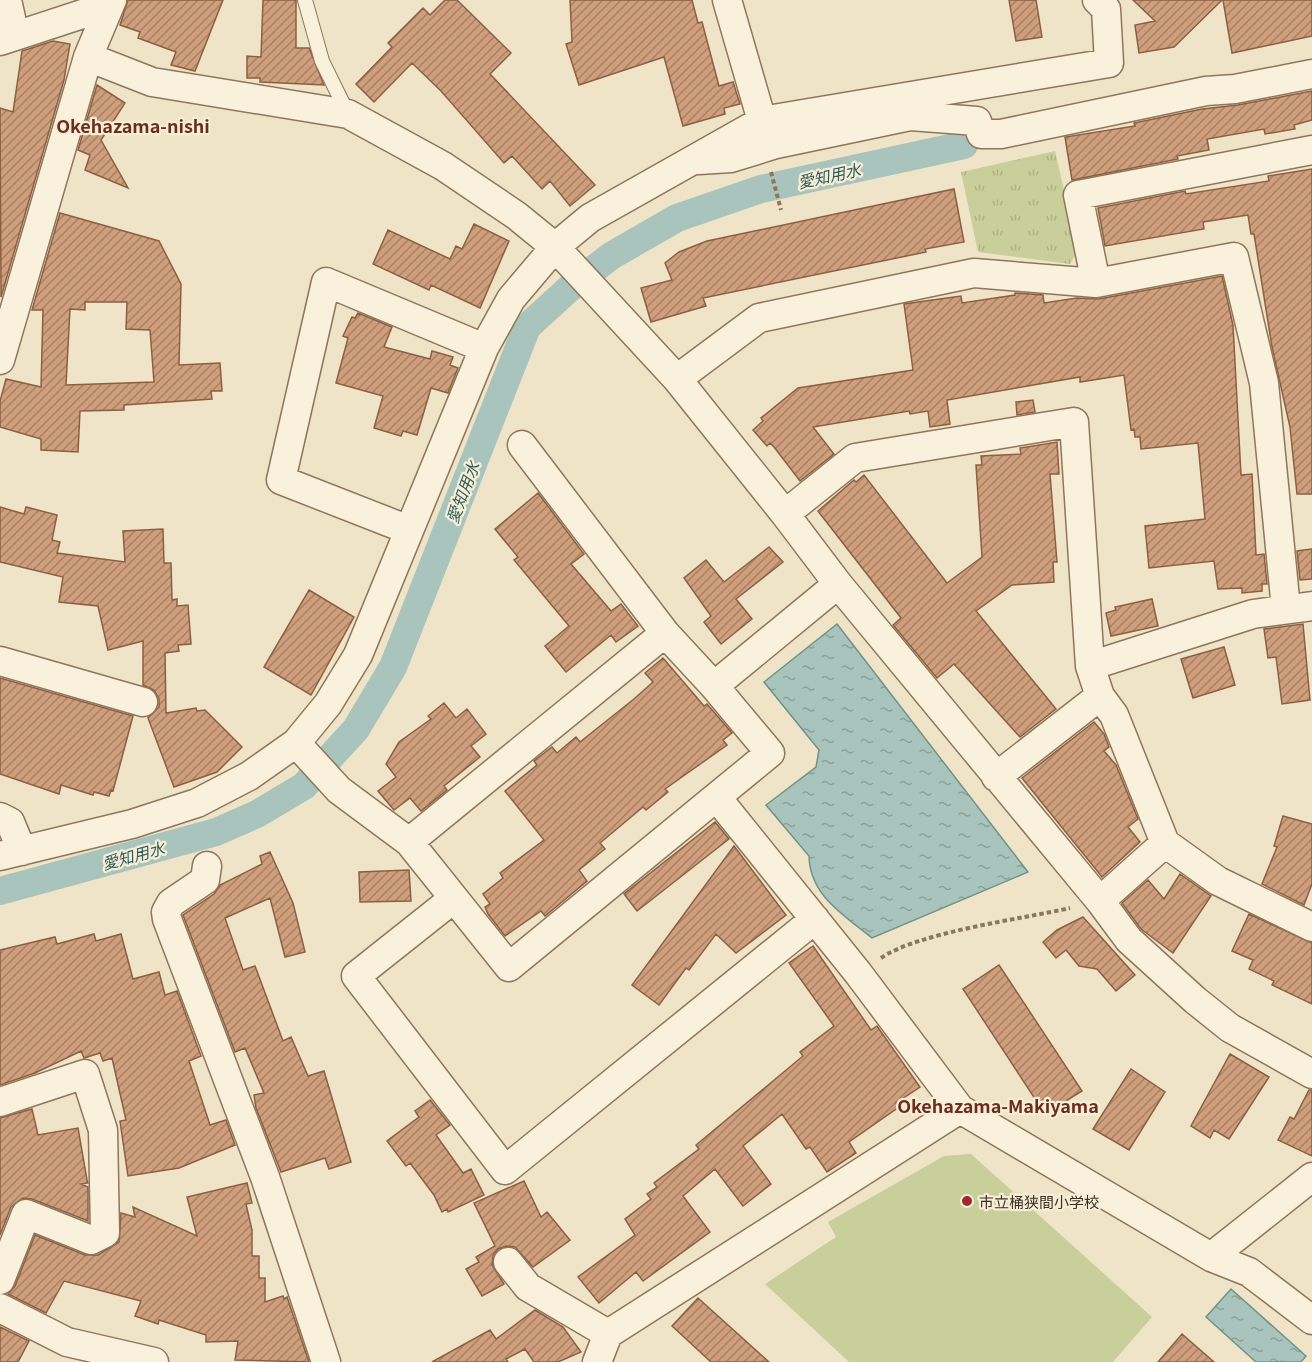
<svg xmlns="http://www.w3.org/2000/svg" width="1312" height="1362" viewBox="0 0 1312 1362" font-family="Georgia,'Noto Sans JP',serif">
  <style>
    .green { fill: #c9cf9b }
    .park { fill: url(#park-tufts) }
    .water { fill: url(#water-ripples); stroke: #6f938a; stroke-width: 1.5 }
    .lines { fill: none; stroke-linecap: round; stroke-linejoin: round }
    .canal { stroke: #a9c4bc; stroke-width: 28 }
    .building { fill: url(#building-hatch); stroke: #8d5f41; stroke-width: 1.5; fill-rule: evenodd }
    .service-casing { stroke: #8d765c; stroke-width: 16 }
    .minor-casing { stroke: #8d765c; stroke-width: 31 }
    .path { stroke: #8d765c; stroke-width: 4; stroke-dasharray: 4.5 3; stroke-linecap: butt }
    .service { stroke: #faf1dc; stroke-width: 14 }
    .minor { stroke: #faf1dc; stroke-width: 28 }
    .poi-dot { fill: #9e2a2b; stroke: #f7eed8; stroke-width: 2 }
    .labels { text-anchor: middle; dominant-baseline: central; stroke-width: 4.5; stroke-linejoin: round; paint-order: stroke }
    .poi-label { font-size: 15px; fill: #3d2e20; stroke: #f7eed8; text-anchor: start }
    .water-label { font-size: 16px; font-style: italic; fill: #2f5d5a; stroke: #f7eed8 }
    .quarter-label { font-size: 18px; font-weight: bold; fill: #6b2e1e; stroke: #f7eed8 }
  </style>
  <defs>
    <pattern id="park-tufts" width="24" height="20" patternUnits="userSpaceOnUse" patternTransform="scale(1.5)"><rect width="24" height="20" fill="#c9cf9b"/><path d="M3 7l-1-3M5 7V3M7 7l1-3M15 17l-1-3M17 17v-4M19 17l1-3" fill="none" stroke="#aeb285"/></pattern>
    <pattern id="water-ripples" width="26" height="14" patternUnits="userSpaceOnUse" patternTransform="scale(1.5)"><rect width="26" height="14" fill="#a9c4bc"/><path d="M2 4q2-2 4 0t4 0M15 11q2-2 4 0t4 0" fill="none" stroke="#8ba098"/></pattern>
    <pattern id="building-hatch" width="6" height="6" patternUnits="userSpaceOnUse" patternTransform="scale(1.5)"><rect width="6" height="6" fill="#cf9f7d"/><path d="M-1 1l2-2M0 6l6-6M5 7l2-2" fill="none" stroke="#a98266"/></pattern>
  </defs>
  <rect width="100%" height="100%" fill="#f0e4c8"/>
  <!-- green -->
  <path class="green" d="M971 1154 1152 1317 1113 1362H849L765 1284 836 1237 828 1222 944 1156Z"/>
  <!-- park -->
  <path class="park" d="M1055 151 1078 250 1070 264 978 252 961 172Z"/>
  <!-- water -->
  <path class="water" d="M837 624 1028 872 872 938C844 915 810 896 809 856L766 805 816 767 819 750 764 682Z
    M1231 1289 1306 1356 1301 1362H1256L1206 1317Z"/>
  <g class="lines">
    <!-- canal -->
    <path class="canal" d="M0 891 216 832 257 814 304 786 356 729 393 667 527 327 573 285 611 256 677 218 761 189 964 145"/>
  </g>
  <!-- building -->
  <path class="building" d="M128 0H223L195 71 171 65 176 52 138 38 140 32 120 25Z
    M263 0H296V48H309L324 85 260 82V78H247V56L261 57Z
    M445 0H457L511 53 490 74 595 185 570 206 550 181 542 189 512 156 504 163 441 91 412 63 374 102 356 84 392 47 388 43 423 8 430 15Z
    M570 0H692L698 23 702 22 719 86 733 82 740 104 724 108 725 114 683 126 664 57 579 85 566 44 572 42Z
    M1009 0H1036L1042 37 1016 41Z
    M1133 0H1222L1174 47 1139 53 1135 25 1155 21Z
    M1223 0H1312V36L1232 53Z
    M53 41 70 44 64 80 1 297 0 108 13 112 22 51Z
    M97 85 125 103 101 140 128 188 85 170 90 155 78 150Z
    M1312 91V120L1294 125 1295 129 1265 134 1264 129 1207 139 1209 150 1177 156 1178 159 1072 180 1065 137 1135 126 1134 123 1202 109 1238 105Z
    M1312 169V494H1297L1290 427 1272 347 1254 234H1251L1248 215 1203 222 1204 229 1105 246 1098 208 1185 191 1186 194 1269 181 1268 176Z
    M954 189 964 242 925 249 926 252 703 298 706 306 651 322 641 288 672 280 665 263 679 252 707 241Z
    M60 213 159 241 181 284 179 365 220 363 222 391H211L212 399 124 405V410L80 411 78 452 41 450V439L0 427V401L6 379 41 387 43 310H32ZM85 302H127L126 329 150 330 154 382 66 385 70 309 85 310Z
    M474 224 509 241 480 308 431 285 429 290 373 264 388 230 450 259 456 246 462 249Z
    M1222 276 1233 325 1241 475 1252 474 1256 555 1264 554 1267 584H1262V591L1242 593V588L1218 589 1214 561 1149 568 1145 526 1205 519 1198 443 1141 449 1140 437H1135L1134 429 1131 430 1124 375 1080 382V377L947 400 950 424 930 427 928 411 910 414 909 411 813 427 834 454 800 481 774 447 770 443 767 446 753 430 763 421 761 418 798 388 913 370 904 304 961 296 962 303 1015 295V293L1043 295 1044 303 1077 298 1099 299Z
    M358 313 392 327 384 347 430 359 432 351 453 357 450 365 458 368 448 393 431 388 417 435 403 431 401 436 374 428 383 396 336 383 348 338 343 336 352 317 355 318Z
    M1033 400 1035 412 1017 415 1016 402Z
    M1057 442 1059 474H1050L1057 562H1053L1054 582 1012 585 976 611 1056 709 1020 737 954 664 937 678 893 625 901 618 818 511 854 480 856 482 864 475 947 583 982 557 976 465H982L981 456 1021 454 1020 448Z
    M538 493 584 554 571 564 611 611 621 604 638 626 616 642 611 635 566 672 545 646 569 626 514 560 518 557 495 529Z
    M0 507 24 514 26 507 57 515 52 540 60 542 57 553 125 562 123 531 163 529 164 563H171L172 600 177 599V606L188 605 191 644 178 645 179 651 165 653 166 713 196 708 197 711 205 710 242 747 217 772 174 787 148 718 159 707V699L154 690 143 685V641L108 650 98 606 59 602 63 577 0 562Z
    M769 547 783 562 736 599 752 619 721 644 704 622 711 616 684 578 706 560 724 582Z
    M1312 549V579L1300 580 1297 551Z
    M309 590 354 617 311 695 264 667Z
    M1152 599 1158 626 1111 636 1106 613 1116 610 1115 607Z
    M1303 624 1310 700 1282 704 1276 657 1268 658 1264 629Z
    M1224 647 1235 685 1193 698 1181 659Z
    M663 658 704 706 707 704 732 733 723 740 727 745 665 789 668 792 646 810 643 807 600 843 605 849 579 870 587 881 545 916 541 911 505 936 488 914 485 907 490 904 483 894 503 878 500 873 544 840 505 791 537 765 534 761 552 747 557 753 576 737 580 742 634 699 653 682 645 673Z
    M0 678 133 716 113 791 111 790 109 796 94 792 93 795 61 785 59 794 0 774Z
    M444 703 456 718 467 709 486 734 471 746 480 757 444 786 447 790 421 811 410 798 394 810 378 791 396 777 386 764 399 742 431 719 428 716Z
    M1094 722 1104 734 1109 747 1104 751 1116 765 1138 819 1128 827 1140 842 1102 877 1022 778Z
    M1283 816 1312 824V884L1304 905 1262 884 1277 847 1274 846Z
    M715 822 729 839 637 911 624 894Z
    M734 846 786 915 736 953 716 934 689 970 686 968 659 1005 632 985Z
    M270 852 293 903 305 952 285 957 270 898 225 918 243 970 255 966 283 1041 291 1037 308 1076 324 1071 351 1162 329 1169 325 1158 281 1172 256 1108 254 1095 264 1093 245 1048 235 1052 183 915 214 894 220 885 262 864 260 856Z
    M409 870 411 901 360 902 359 872Z
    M1180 874 1211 896 1173 953 1141 929 1122 903 1148 880 1164 899Z
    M1249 914 1312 943V1004L1272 985 1274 981 1249 969 1253 960 1232 951Z
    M1083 917 1135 975 1116 991 1097 969 1079 966 1066 950 1056 958 1043 942 1057 930Z
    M94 934 96 941 121 934 133 979 159 972 165 995 177 991 201 1056 189 1061 210 1125 226 1120 235 1145 179 1168 128 1176 120 1121 126 1120 112 1058 103 1061 100 1053 84 1058 81 1051 35 1073 0 1085V950L55 937 57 944Z
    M813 946 871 1030 877 1026 920 1087 896 1103 899 1107 849 1142 856 1153 827 1172 810 1147 806 1149 782 1114 743 1146 771 1184 743 1206 715 1169 683 1196 710 1232 643 1281 636 1272 599 1303 578 1277 635 1235 625 1219 651 1199 647 1194 657 1187 654 1183 699 1149 696 1145 803 1056 800 1052 834 1026 789 963Z
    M999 965 1082 1091 1045 1114 963 989Z
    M1230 1054 1269 1077 1229 1139 1214 1130 1210 1138 1191 1126Z
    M1131 1069 1165 1092 1129 1150 1093 1129Z
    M1309 1090H1312V1156L1278 1140 1290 1117 1294 1119Z
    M430 1100 450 1125 436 1135 463 1173 471 1169 484 1195 448 1212 447 1209 442 1212 434 1195 410 1163 406 1166 387 1141 419 1117 415 1111Z
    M32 1109 38 1135 78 1128 87 1180 88 1183 81 1184 88 1187V1221L32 1199 23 1198 11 1207 0 1235V1118Z
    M524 1181 541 1217 547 1212 570 1240 533 1267 515 1247 506 1246 498 1249 493 1255 492 1265 504 1284 482 1296 466 1269 479 1262 476 1257 495 1246 474 1203Z
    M247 1183 252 1203 246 1204 252 1230V1256H259V1278H265V1302L283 1296 284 1299 287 1297 309 1362 235 1360 238 1341 206 1342V1335L159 1320 158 1324 135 1316 141 1301 64 1281 46 1313 8 1294 15 1286 35 1235 85 1255H98L119 1242 121 1213 135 1217 133 1207 197 1236 187 1197Z
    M698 1298 769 1362H711L672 1326Z
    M535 1310 563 1327 581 1352 558 1362H534L525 1349 506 1359 508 1362H432L490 1330 496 1339Z
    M0 1327 29 1341 18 1362H0Z
    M1182 1334 1214 1362H1158Z"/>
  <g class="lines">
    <defs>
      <path id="service" d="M305 0 322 61 348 114"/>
      <path id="minor" d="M7 0 15 36
        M727 0 762 121
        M0 41 110 5
        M88 57 152 82 348 114 443 166 517 216 555 247 677 379 785 514 838 584 1100 901 1129 940 1195 1000 1230 1028 1312 1074
        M699 160 731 158 776 144 910 116 977 121 981 134H1001L1206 91 1235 89 1312 74
        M0 360 88 57 112 0
        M677 379 759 318 974 273 1096 283
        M785 514 855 458 1074 422 1090 666 1100 696 1114 715 1165 843 1218 881 1312 927
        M409 530 281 480 326 282 484 348
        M1286 609 1264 383 1234 257 1096 283 1078 195 1312 150
        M0 661 143 702
        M1090 666 1253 614 1312 606
        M714 686 838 584
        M296 743 339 790 409 842 509 967 770 753 714 686 665 633 522 445
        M996 777 1100 696
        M718 799 858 973 960 1109
        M0 817 10 822 22 851
        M409 842 665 633
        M0 856 132 824 197 803 249 776 296 743 328 704 358 655 484 348 511 299 555 247 590 218 762 121 1109 63 1106 9 1097 0
        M207 866 205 880 171 903 166 912 167 919 265 1177 326 1362
        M453 899 356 976 505 1170 815 919
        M1100 901 1165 843
        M0 1102 85 1074 103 1130 105 1233 91 1240 26 1214 0 1280
        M1211 1257 1312 1177
        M508 1262 528 1287 608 1334
        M0 1308 67 1342 154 1362
        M597 1362 608 1334 960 1109 1211 1257 1249 1272 1312 1320"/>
    </defs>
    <!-- service casing -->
    <use href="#service" class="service-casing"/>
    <!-- minor casing -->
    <use href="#minor" class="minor-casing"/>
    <!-- path -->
    <path class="path" d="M771 172 781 210
      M881 958C919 932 1022 919 1070 908"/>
    <!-- service -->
    <use href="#service" class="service"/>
    <!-- minor -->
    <use href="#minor" class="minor"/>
  </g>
  <!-- markers -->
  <circle class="poi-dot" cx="967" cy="1201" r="6"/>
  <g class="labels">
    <!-- poi labels -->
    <g class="poi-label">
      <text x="979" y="1201">市立桶狭間小学校</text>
    </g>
    <!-- water labels -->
    <g class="water-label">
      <text transform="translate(829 175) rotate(-12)">愛知用水</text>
      <text transform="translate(462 492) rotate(-69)">愛知用水</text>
      <text transform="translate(133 855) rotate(-15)">愛知用水</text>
    </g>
    <!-- quarter labels -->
    <g class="quarter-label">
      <text x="133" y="125">Okehazama-nishi</text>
      <text x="998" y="1105">Okehazama-Makiyama</text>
    </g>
  </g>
</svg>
